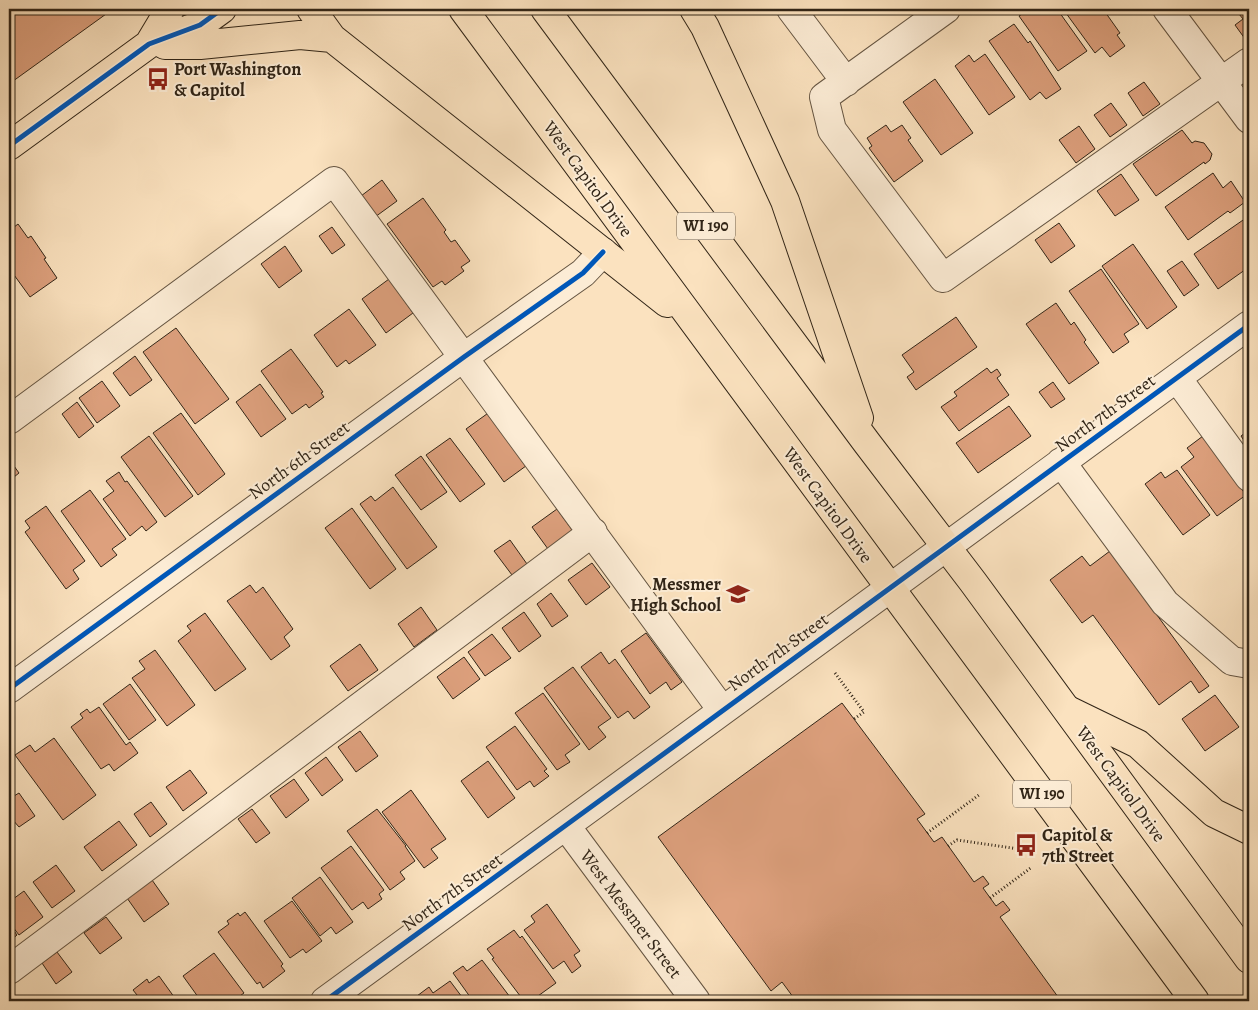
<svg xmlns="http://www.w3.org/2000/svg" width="1258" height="1010" viewBox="0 0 1258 1010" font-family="Alegreya,serif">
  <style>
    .building { fill: #dda07d; stroke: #312517 }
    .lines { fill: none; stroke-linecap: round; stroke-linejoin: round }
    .minor-casing { stroke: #645441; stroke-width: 30 }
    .major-casing { stroke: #312517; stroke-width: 30 }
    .highway-casing { stroke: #312517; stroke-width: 30 }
    .path { stroke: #312517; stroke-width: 3; stroke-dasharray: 1 2.5; stroke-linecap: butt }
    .minor { stroke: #fcecd5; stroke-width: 28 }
    .major { stroke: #fbe2bf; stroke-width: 28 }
    .highway { stroke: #fbe2bf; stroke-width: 28 }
    .cycleway-casing { stroke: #fcecd5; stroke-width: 8 }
    .cycleway { stroke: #0057b8; stroke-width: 5 }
    .labels { text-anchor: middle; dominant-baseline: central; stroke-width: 4; stroke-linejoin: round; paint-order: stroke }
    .shield { fill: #fcecd5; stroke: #6e6150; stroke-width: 1 }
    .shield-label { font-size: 16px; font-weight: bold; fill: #312517 }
    .poi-label { font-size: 18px; font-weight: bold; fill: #312517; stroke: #fcecd5; text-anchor: start }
    .street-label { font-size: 18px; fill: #312517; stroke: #fcecd5 }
  </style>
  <rect width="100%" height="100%" fill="#fbe2bf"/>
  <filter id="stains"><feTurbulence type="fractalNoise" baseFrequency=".004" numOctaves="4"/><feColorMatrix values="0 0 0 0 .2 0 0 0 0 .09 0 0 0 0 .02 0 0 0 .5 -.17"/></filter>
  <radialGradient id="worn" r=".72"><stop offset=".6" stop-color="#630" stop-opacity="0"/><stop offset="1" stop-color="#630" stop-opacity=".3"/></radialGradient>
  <!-- building -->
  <path class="building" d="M9 9H113L9 84Z
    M1030 9H1057L1087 51 1058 71 1019 16Z
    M1063 9H1103L1120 33 1117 35 1125 46 1110 57 1102 47 1095 53Z
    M1235 9H1249L1248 43 1235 25 1243 19Z
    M1014 24 1028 43 1030 41 1061 89 1046 99 1040 92 1030 100 989 41Z
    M985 54 1015 97 989 115 955 66 969 55 974 62Z
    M935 79 973 133 941 155 903 102Z
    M1144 82 1160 104 1143 116 1128 93Z
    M1111 103 1127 125 1110 137 1094 115Z
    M886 125 891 132 902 125 911 138 908 140 923 161 894 182 869 148 872 146 867 138Z
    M1079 126 1095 149 1076 163 1059 140Z
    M1182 130 1192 143 1195 141 1204 143 1212 154 1210 160 1205 164 1204 162 1156 196 1133 164Z
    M1213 173 1223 188 1231 181 1245 202 1230 213 1228 211 1188 240 1165 207Z
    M1121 174 1139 200 1115 216 1097 191Z
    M382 180 397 201 375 217 361 196Z
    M423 198 446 230 444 232 451 242 455 240 470 261 461 267 464 271 445 285 442 281 433 287 387 224Z
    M1246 218 1248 221H1249V267L1218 289 1194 254Z
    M1059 223 1075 246 1051 263 1035 240Z
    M18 224 28 238 31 236 46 258 44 259 57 278 30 297 9 268V231Z
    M332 227 345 245 332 254 319 236Z
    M1133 244 1177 307 1147 329 1102 266Z
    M285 246 302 271 279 288 261 264Z
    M1182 261 1199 285 1184 296 1167 271Z
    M1101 269 1139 324 1124 334 1129 342 1113 353 1069 291Z
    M389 279 413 313 386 333 362 299Z
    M1056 303 1071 325 1074 322 1086 340 1084 342 1099 363 1069 384 1026 324Z
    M349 309 376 345 349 364 346 360 337 367 314 335Z
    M956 317 977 347 916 390 907 377 914 372 902 355Z
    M176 328 229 399 195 424 143 352Z
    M291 349 323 392 321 393 324 397 309 408 306 404 292 414 261 371Z
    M135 356 152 380 130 396 113 373Z
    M987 368 991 373 997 369 1001 375 997 378 1009 395 959 431 941 407 957 396 954 392Z
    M102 381 120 406 97 423 79 398Z
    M1053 382 1065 399 1051 408 1039 392Z
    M260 384 286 419 261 437 236 402Z
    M77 402 94 426 79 438 62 414Z
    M1009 406 1031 436 978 473 956 443Z
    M491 411 530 463 504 482 466 429Z
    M181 413 225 474 198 495 153 433Z
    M1249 430V448L1241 436Z
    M149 436 193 496 165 517 121 457Z
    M1203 436 1246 495 1217 516 1181 467 1194 457 1187 448Z
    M450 438 485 484 460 502 426 455Z
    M421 456 447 492 421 510 395 475Z
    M9 459 19 473 9 481Z
    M1177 470 1210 515 1183 535 1145 484 1161 472 1165 478Z
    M119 472 125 482 127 481 157 522 146 531 142 526 130 536 103 499 114 491 106 481Z
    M393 487 437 547 407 569 360 504 371 496 375 501Z
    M90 490 126 539 112 549 117 555 101 567 61 511Z
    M46 506 85 561 73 570 79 579 66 589 25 532 30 528 25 521Z
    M352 508 396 569 370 589 325 528Z
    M557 509 573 531 548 549 532 527Z
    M510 540 527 564 512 575 494 551Z
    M1110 551 1209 686 1199 693 1191 681 1159 705 1093 615 1082 623 1050 580 1082 556 1090 566Z
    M592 563 610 587 586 605 568 580Z
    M250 585 256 593 263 587 293 629 284 637 290 646 271 660 227 601Z
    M551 593 568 616 552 627 537 604Z
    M421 607 437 630 414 647 398 624Z
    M524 612 541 636 519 652 502 628Z
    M205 613 246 669 215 691 178 641 191 631 187 626Z
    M646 633 682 682 671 690 666 682 650 694 621 651Z
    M492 634 511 658 485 676 468 652Z
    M360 644 378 670 348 691 330 666Z
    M155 650 195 705 167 726 132 678 145 669 139 661Z
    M601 652 609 664 615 659 650 707 634 719 628 711 618 718 581 667Z
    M464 657 480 679 453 699 437 677Z
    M573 667 611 718 598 727 606 737 589 750 544 688Z
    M130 684 156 720 129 740 103 704Z
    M543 693 580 744 565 755 570 762 557 770 515 713Z
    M1215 695 1239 727 1205 751 1182 719Z
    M842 703 925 814 917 819 934 842 942 837 974 882 983 876 989 884 983 888 996 906 1003 901 1010 910 1000 917 1061 1001H796L782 982 771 991 658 837Z
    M99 707 126 745 130 742 138 753 114 771 109 764 101 769 71 727 83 718 80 714 87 709 90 713Z
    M515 726 547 769 544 771 549 776 534 787 530 781 517 790 486 747Z
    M360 731 378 756 356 772 338 747Z
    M54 738 96 795 63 820 15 755 30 745 35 752Z
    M326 757 343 780 322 796 305 773Z
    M488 761 515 798 488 818 461 781Z
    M190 770 207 793 183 811 166 787Z
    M294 779 309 800 286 818 270 796Z
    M9 789 14 796 19 793 35 816 19 827 12 819 9 821Z
    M411 790 446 839 431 849 438 858 424 868 382 812Z
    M151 802 167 824 150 837 134 814Z
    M252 809 270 833 256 843 238 819Z
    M377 809 406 846H405L415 861 400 872 405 879 390 890 347 831Z
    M119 821 137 845 102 871 84 847Z
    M351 846 384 890 379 894 382 899 368 909 363 902 352 910 321 868Z
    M56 865 75 891 52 908 33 882Z
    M320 877 353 922 336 934 331 927 320 936 292 898Z
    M152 880 169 904 144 922 127 898Z
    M24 891 43 917 19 935 9 922V902Z
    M292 901 322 941 306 953 303 949 290 958 264 921Z
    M547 904 580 951 574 955 581 966 572 973 564 961 553 969 524 930 535 922 531 916Z
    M245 912 283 964 281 966 285 971 263 988 260 982 257 984 218 932 229 924 227 921 238 913 240 916Z
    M106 917 122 938 100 954 84 933Z
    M9 924 17 935 9 942Z
    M514 930 520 938 522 936 556 983 531 1001H524L492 959 494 958 487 949Z
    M57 952 72 972 56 984 42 963Z
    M214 953 244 993 233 1001H201L183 976Z
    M482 960 513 1001H473L453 973 463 966 467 971Z
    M159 976 177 1001H133L132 999 137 995 133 990 147 979 149 983Z
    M450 981 465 1001H422L417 996 429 987 433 993Z"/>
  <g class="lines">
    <defs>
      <path id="minor" d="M791 9 846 82
        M946 9 824 97 832 130 943 278 1249 62
        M1167 9 1249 119
        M1177 378 1249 477
        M9 420 334 181 722 710
        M1061 462 1165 603 1232 661 1249 664
        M9 689 464 357 583 273 603 252
        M566 826 696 1001
        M9 970 593 532
        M325 1001C634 777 940 550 1249 325"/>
      <path id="major" d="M311 9 332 38 667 303
        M463 9 1195 1001
        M545 9 867 443 973 582 1249 959
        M694 9 705 27 785 201 859 418
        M149 44 170 9
        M165 45H200L300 35 332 38
        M9 146 149 44 200 25 222 9"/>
      <path id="highway" d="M1068 710 1138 744 1214 813 1249 830"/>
    </defs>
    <!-- minor casing -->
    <use href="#minor" class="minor-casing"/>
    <!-- major casing -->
    <use href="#major" class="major-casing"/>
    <!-- highway casing -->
    <use href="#highway" class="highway-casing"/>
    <!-- path -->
    <path class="path" d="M835 673 864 712 854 719
      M927 833 979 795
      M948 846 957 840 1019 849
      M990 898 1032 867
      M1129 1001 1130 1000"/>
    <!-- minor -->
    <use href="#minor" class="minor"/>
    <!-- major -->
    <use href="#major" class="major"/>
    <!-- highway -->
    <use href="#highway" class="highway"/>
    <defs>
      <path id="cycleway" d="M9 146 149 44 200 25 222 9
        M9 689 464 357 583 273 603 252
        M325 1001C634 777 940 550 1249 325"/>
    </defs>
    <!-- cycleway casing -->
    <use href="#cycleway" class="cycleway-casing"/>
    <!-- cycleway -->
    <use href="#cycleway" class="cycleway"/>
  </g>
  <!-- icons -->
  <defs>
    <symbol id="bus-bare" viewBox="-9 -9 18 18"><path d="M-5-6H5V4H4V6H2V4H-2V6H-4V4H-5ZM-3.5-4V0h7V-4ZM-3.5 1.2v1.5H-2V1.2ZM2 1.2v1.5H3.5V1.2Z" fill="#8f2418" stroke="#fcecd5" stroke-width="2.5" paint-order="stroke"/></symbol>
    <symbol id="school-bare" viewBox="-9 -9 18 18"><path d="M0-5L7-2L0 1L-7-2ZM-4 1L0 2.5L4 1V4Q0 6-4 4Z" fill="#8f2418" stroke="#fcecd5" stroke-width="2.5" paint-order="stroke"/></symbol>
  </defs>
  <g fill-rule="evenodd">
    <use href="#bus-bare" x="142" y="63" width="32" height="32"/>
    <use href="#school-bare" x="722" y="578" width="32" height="32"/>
    <use href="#bus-bare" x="1010" y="829" width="32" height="32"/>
  </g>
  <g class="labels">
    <!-- shield labels -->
    <g class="shield">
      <rect x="677" y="212.5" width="58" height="27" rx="4"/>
      <rect x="1013" y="780.5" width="58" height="27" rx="4"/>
    </g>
    <g class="shield-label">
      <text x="706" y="226">WI 190</text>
      <text x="1042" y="794">WI 190</text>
    </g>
    <!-- poi labels -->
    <g class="poi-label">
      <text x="174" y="69">Port Washington<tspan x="174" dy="21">&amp; Capitol</tspan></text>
      <text x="721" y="584" text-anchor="end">Messmer<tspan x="721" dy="21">High School</tspan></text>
      <text x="1042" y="835">Capitol &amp;<tspan x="1042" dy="21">7th Street</tspan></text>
    </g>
    <!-- street labels -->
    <g class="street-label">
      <text transform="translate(588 179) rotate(54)">West Capitol Drive</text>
      <text transform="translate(1105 413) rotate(-36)">North 7th Street</text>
      <text transform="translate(299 460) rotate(-36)">North 6th Street</text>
      <text transform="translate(828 505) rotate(54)">West Capitol Drive</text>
      <text transform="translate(778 652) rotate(-36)">North 7th Street</text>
      <text transform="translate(1121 784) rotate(54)">West Capitol Drive</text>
      <text transform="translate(452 892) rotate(-36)">North 7th Street</text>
      <text transform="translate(631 914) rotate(53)">West Messmer Street</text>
    </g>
  </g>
  <!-- margin -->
  <rect width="1258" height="1010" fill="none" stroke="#fbe2bf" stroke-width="30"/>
  <rect x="10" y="10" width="1238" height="990" fill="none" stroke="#312517" stroke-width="2.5"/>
  <rect x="15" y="15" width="1228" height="980" fill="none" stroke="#312517"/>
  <rect width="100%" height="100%" filter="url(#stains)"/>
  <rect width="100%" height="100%" fill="url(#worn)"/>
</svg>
